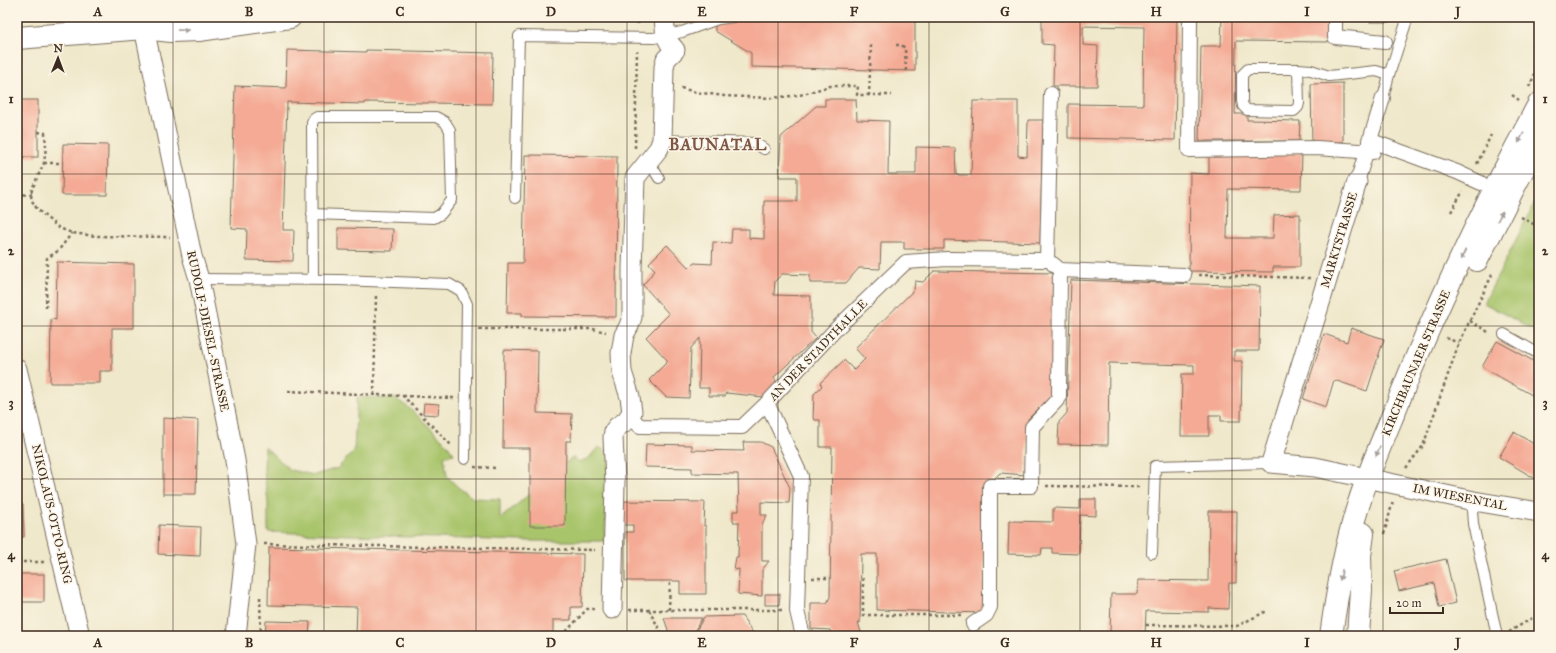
<svg xmlns="http://www.w3.org/2000/svg" width="1556" height="653" font-family="'IM FELL Great Primer',serif">
  <style>
    .green { fill: #a9c56c; stroke: #727845 }
    .building { fill: #f4aa94 }
    .lines { fill: none; stroke-linecap: round; stroke-linejoin: round }
    .service-casing { stroke: #7a6c5b; stroke-width: 12 }
    .pedestrian-casing { stroke: #7a6c5b; stroke-width: 16 }
    .minor-casing { stroke: #7a6c5b; stroke-width: 21 }
    .tertiary-casing { stroke: #7a6c5b; stroke-width: 24 }
    .path { stroke: #7a6c5b; stroke-width: 2.5; stroke-dasharray: 3 3; stroke-linecap: butt }
    .service { stroke: #fff; stroke-width: 10 }
    .pedestrian { stroke: #fff; stroke-width: 14 }
    .minor { stroke: #fff; stroke-width: 19 }
    .tertiary { stroke: #fff; stroke-width: 22 }
    .oneway { fill: #a79f9a }
    .grid { fill: none; stroke: #3b2a1e; stroke-width: 1; stroke-opacity: 0.55 }
    .labels { text-anchor: middle; stroke-width: 3; stroke-linejoin: round; paint-order: stroke }
    .street-label { font-size: 12px; fill: #3b2a1e; stroke: #fcf5e5 }
    .district-label { font-size: 16px; font-weight: bold; letter-spacing: 1px; fill: #7c5747; stroke: #fcf5e5 }
    .neatline { fill: none; stroke: #3b2a1e; stroke-width: 1.5 }
    .grid-label { font-size: 13px; text-anchor: middle; font-weight: bold; fill: #3b2a1e }
  </style>
  <rect width="100%" height="100%" fill="#fcf5e5"/>
  <filter id="ink" filterUnits="userSpaceOnUse"><feTurbulence type="fractalNoise" baseFrequency=".025" numOctaves="2"/><feDisplacementMap in="SourceGraphic" scale="8" xChannelSelector="R" yChannelSelector="G"/><feConvolveMatrix kernelMatrix="1 2 1 2 8 2 1 2 1" color-interpolation-filters="sRGB"/></filter>
  <filter id="wash" filterUnits="userSpaceOnUse"><feTurbulence type="fractalNoise" baseFrequency=".012" numOctaves="4" result="noise"/><feDisplacementMap in="SourceGraphic" scale="16" xChannelSelector="R" yChannelSelector="G"/><feGaussianBlur stdDeviation="0.9" result="paint"/><feColorMatrix in="noise" values="0 0 0 0 0 0 0 0 0 0 0 0 0 0 0 0 0 1.4 0 .05"/><feComposite in="paint" operator="in"/></filter>
  <g filter="url(#wash)">
    <rect width="100%" height="100%" fill="#efe8cb"/>
    <g class="green">
      <path d="M1537 198 1539 199V333L1484 303Z"/>
      <path d="M357 397 395 398 413 411 447 444 454 454 444 456 447 476 459 488 473 498 500 499V519L573 457 579 462 589 458 598 447 611 453 604 541H522L268 532V502L264 471 265 447 290 470 314 475 338 468 354 451Z"/>
    </g>
    <g id="blocks">
      <g class="building">
        <path d="M715 17H915V71L751 67V53L715 31Z"/>
        <path d="M1042 17H1177L1175 140 1068 138V104L1143 105 1144 27 1083 26V45L1098 46 1097 86H1053L1054 45 1042 44Z"/>
        <path d="M1222 17H1329L1328 42 1236 41 1235 114H1247V120L1300 121 1299 141H1199L1201 46H1221Z"/>
        <rect x="1370" y="17" width="19" height="5"/>
        <path d="M287 50 366 52V50L493 53 492 104 365 102V104L287 102 283 230H294L293 261 246 260 247 229 231 228 235 86 286 88Z"/>
        <path d="M1343 83V142H1312L1311 84Z"/>
        <path d="M825 99H856L857 120 889 121 888 174H916V147L955 148 956 175H971L973 101H1018V156L1027 157 1028 120H1043L1040 243 944 240V249H904V242H881L880 269 859 268 846 283H810V275L782 274 775 281 774 295 811 296V332L816 338 774 377 777 384 764 397 726 393 725 396H709V388H699L700 338 691 348 689 398 666 397 649 380 668 361 646 337 669 314 643 285 655 270 649 263 667 245 689 268 694 263 712 264 713 242 731 243 732 229H749V238L764 239V201H797V177H779L781 137 816 106H825Z"/>
        <rect x="17" y="100" width="21" height="57"/>
        <path d="M63 144 108 145 107 195H62Z"/>
        <path d="M1209 152 1302 153 1301 190 1228 189 1227 238H1273L1274 215 1300 214V267H1273V272L1189 271 1190 173 1209 174Z"/>
        <path d="M525 155 617 156 616 317 522 316V313H507L508 263H523Z"/>
        <path d="M338 228 393 229 392 251 338 250Z"/>
        <path d="M57 262 134 264V328H112V371H100V383H50L51 319 56 320Z"/>
        <path d="M934 271 1055 273 1054 393 1028 419 1026 475 1000 473 985 488 984 613 877 610V554H861L860 623 858 622 862 636H832L830 630 811 629V603H827L830 597 832 447H820V420H815L813 418 814 394 822 386 820 383 844 360 854 370 865 359 855 348 914 290 915 281 923 282Z"/>
        <path d="M1071 280 1260 286 1259 351H1234V361H1242L1241 421H1221V415H1209V436H1181L1182 374H1194V365L1109 363 1108 445 1058 444 1059 422 1067 413Z"/>
        <path d="M1351 328 1384 339 1367 391 1334 380 1326 407 1303 399 1324 334 1347 342Z"/>
        <path d="M1497 341 1539 364V399L1482 367Z"/>
        <path d="M504 350 538 351 537 413 572 414 571 441H566L565 526H530V448H503Z"/>
        <path d="M424 403 439 404 438 415 423 414Z"/>
        <path d="M163 418 198 420 196 494H163Z"/>
        <path d="M1514 432 1539 447V481L1499 457Z"/>
        <path d="M743 442H761L771 447 790 488 789 503 761 502V515H767L762 524V561H769L762 570V596L738 594 739 569 734 570 736 557H738L739 522H733V511H739L738 474 692 473V468L645 467 646 444 692 445V450L744 451Z"/>
        <path d="M1080 499H1096V516L1080 515 1079 554 1052 553V548H1042L1041 555 1008 554 1009 521 1053 522V508L1080 509Z"/>
        <path d="M620 501 705 502 704 526H706V594H680V581H625V532H633V525H619Z"/>
        <path d="M17 504H23L24 537H17Z"/>
        <path d="M1209 511H1237L1236 583H1229L1228 609 1209 608V612L1146 611 1145 636H1110L1111 594H1137L1138 580 1208 581Z"/>
        <path d="M159 525 201 527 200 556 158 554Z"/>
        <path d="M269 547 583 554 582 607H571V620H553V636H356L357 607 268 605Z"/>
        <path d="M1446 559 1456 603 1439 607 1434 583 1399 591 1394 571Z"/>
        <rect x="17" y="574" width="27" height="28"/>
        <path d="M765 594H780L779 605H765Z"/>
        <path d="M742 616 755 636H693L704 617Z"/>
        <path d="M664 618H702L692 635 670 636Z"/>
        <path d="M266 621 310 622 309 636H265Z"/>
      </g>
    </g>
  </g>
  <g filter="url(#ink)">
    <use href="#blocks" fill-opacity="0" stroke="#7a6c5b" stroke-width="1"/>
    <g class="lines">
      <g class="service-casing">
        <g id="service">
          <path d="M1298 69 1299 103 1298 107 1294 111 1247 110 1243 106 1242 101V75L1248 69H1298L1311 70 1329 76 1376 71 1389 75"/>
          <path d="M1383 98 1389 75 1408 17"/>
          <path d="M662 140 755 143 764 149"/>
          <path d="M648 160 659 178"/>
          <path d="M515 198 519 36 654 38 682 32 718 19 733 17"/>
          <path d="M312 214 434 218 441 214 452 200 450 130 445 122 436 117H317L314 119 312 123 313 279"/>
          <path d="M199 279 339 280 449 284 461 291 467 304 465 459"/>
          <path d="M1504 334 1539 354"/>
          <path d="M1474 501 1472 510 1473 524 1497 636"/>
          <path d="M1152 553 1155 466 1271 463"/>
        </g>
      </g>
      <g class="pedestrian-casing">
        <g id="pedestrian">
          <path d="M1190 17 1189 150 1317 148 1373 152"/>
          <path d="M1335 17V37L1385 42"/>
          <path d="M1369 140 1457 172 1481 183"/>
          <path d="M1357 182 1383 98"/>
          <path d="M1047 260 1051 94"/>
          <path d="M1053 264 1060 270 1184 275"/>
          <path d="M629 416 640 426 742 427 767 403"/>
          <path d="M973 624 986 615 990 607V486H1031L1032 427 1059 398 1060 270"/>
          <path d="M803 636 797 611 801 476 767 403 836 329 906 262 947 259 1047 260"/>
        </g>
      </g>
      <g class="minor-casing">
        <g id="minor">
          <path d="M144 28 192 256 199 279 235 460 246 544 236 636"/>
          <path d="M1357 182 1271 463 1315 467 1474 501 1539 512"/>
          <path d="M17 369 80 636"/>
          <path d="M612 609 615 482 613 437 614 431 617 427 626 421 632 412 630 397 622 372 621 353 624 335 629 326 632 317V269L635 178 659 148 662 140 664 67 666 59 675 50C665 40 665 30 664 17"/>
        </g>
      </g>
      <g class="tertiary-casing">
        <g id="tertiary">
          <path d="M17 38 144 28 171 31 199 30 290 17"/>
          <path d="M1477 260 1539 138"/>
          <path d="M1331 636C1337 592 1345 546 1359 503 1369 471 1382 441 1395 410 1436 305 1486 203 1539 104"/>
          <path d="M1358 636 1361 590 1360 556 1363 534"/>
        </g>
      </g>
      <g class="path">
        <path d="M638 24V17"/>
        <path d="M871 45 869 95H892"/>
        <path d="M896 45H901L905 48 906 71"/>
        <path d="M1529 87 1539 66"/>
        <path d="M681 88 695 92 724 96 772 98 800 95 830 86H858L857 95H869"/>
        <path d="M1512 95 1519 100"/>
        <path d="M38 132 45 133 46 147 44 163 32 189 31 199 37 209 47 218 59 228 72 233 96 236 170 237"/>
        <path d="M635 148 637 51"/>
        <path d="M44 163H63"/>
        <path d="M1477 164 1491 135"/>
        <path d="M17 195 32 194"/>
        <path d="M1451 212 1463 191"/>
        <path d="M1521 217 1539 227"/>
        <path d="M1199 275 1310 278"/>
        <path d="M46 308 47 258 58 251 72 233"/>
        <path d="M1470 321 1490 333"/>
        <path d="M479 329H593L606 332"/>
        <path d="M1446 338 1459 343"/>
        <path d="M288 391 403 396 451 445"/>
        <path d="M374 395 376 295"/>
        <path d="M403 396 454 398"/>
        <path d="M474 467 496 468"/>
        <path d="M1406 468 1423 446 1459 343 1493 273"/>
        <path d="M1046 486 1141 487"/>
        <path d="M1384 534 1393 501"/>
        <path d="M264 544 595 550"/>
        <path d="M17 562H44"/>
        <path d="M812 578H830"/>
        <path d="M863 578V615H962"/>
        <path d="M260 597 261 636"/>
        <path d="M629 610H782"/>
        <path d="M649 610 663 636"/>
        <path d="M669 610 670 581"/>
        <path d="M1146 625 1237 626 1267 611"/>
        <path d="M1509 632 1534 617 1539 616"/>
        <path d="M562 636 587 609H594"/>
      </g>
      <use href="#service" class="service"/>
      <use href="#pedestrian" class="pedestrian"/>
      <use href="#minor" class="minor"/>
      <use href="#tertiary" class="tertiary"/>
    </g>
    <defs><path id="oneway-solid" d="M-6-.8H1V-3.2L6.5 0L1 3.2V.8H-6Z"/></defs>
    <g class="oneway">
      <use href="#oneway-solid" transform="translate(183 30) rotate(-1)"/>
      <use href="#oneway-solid" transform="translate(1521 138) rotate(118)"/>
      <use href="#oneway-solid" transform="translate(1500 216) rotate(-63)"/>
      <use href="#oneway-solid" transform="translate(1463 255) rotate(115)"/>
      <use href="#oneway-solid" transform="translate(1378 451) rotate(112)"/>
      <use href="#oneway-solid" transform="translate(1341 575) rotate(102)"/>
    </g>
  </g>
  <path class="grid" d="M173 17V636M324 17V636M476 17V636M627 17V636M778 17V636M929 17V636M1080 17V636M1232 17V636M1383 17V636M17 174H1539M17 326H1539M17 479H1539"/>
  <g class="labels">
    <g class="street-label">
      <text transform="translate(1339 240) rotate(-73)" y="4">MARKTSTRASSE</text>
      <text transform="translate(208 331) rotate(78)" y="4">RUDOLF-DIESEL-STRASSE</text>
      <text transform="translate(818 350) rotate(-46)" y="4">AN DER STADTHALLE</text>
      <text transform="translate(1416 363) rotate(-67)" y="4">KIRCHBAUNAER STRASSE</text>
      <text transform="translate(1460 497) rotate(11)" y="4">IM WIESENTAL</text>
      <text transform="translate(52 514) rotate(77)" y="4">NIKOLAUS-OTTO-RING</text>
    </g>
    <g class="district-label">
      <text x="718" y="150">BAUNATAL</text>
    </g>
  </g>
  <rect width="1556" height="653" fill="none" stroke="#fcf5e5" stroke-width="44"/>
  <g transform="translate(58 58) rotate(1)" stroke="#fcf5e5" stroke-width="3" paint-order="stroke">
  <path d="M0-3L7 15L0 10L-7 15Z" fill="#3b2a1e"/>
  <text y="-6" font-size="11" font-weight="bold" text-anchor="middle" fill="#3b2a1e">N</text>
  </g>
  <path d="M1390 607v6h53v-6" fill="none" stroke="#3b2a1e" stroke-width="2"/>
  <text x="1396" y="607" font-size="12" fill="#3b2a1e" stroke="#fcf5e5" stroke-width="3" paint-order="stroke">20 m</text>
  <rect x="22" y="22" width="1512" height="609" class="neatline"/>
  <g class="grid-label">
    <text x="98" y="16">A</text>
    <text x="249" y="16">B</text>
    <text x="400" y="16">C</text>
    <text x="551" y="16">D</text>
    <text x="702" y="16">E</text>
    <text x="854" y="16">F</text>
    <text x="1005" y="16">G</text>
    <text x="1156" y="16">H</text>
    <text x="1307" y="16">I</text>
    <text x="1458" y="16">J</text>
    <text x="11" y="103">1</text>
    <text x="1545" y="103">1</text>
    <text x="11" y="255">2</text>
    <text x="1545" y="255">2</text>
    <text x="11" y="407">3</text>
    <text x="1545" y="407">3</text>
    <text x="11" y="559">4</text>
    <text x="1545" y="559">4</text>
    <text x="98" y="647">A</text>
    <text x="249" y="647">B</text>
    <text x="400" y="647">C</text>
    <text x="551" y="647">D</text>
    <text x="702" y="647">E</text>
    <text x="854" y="647">F</text>
    <text x="1005" y="647">G</text>
    <text x="1156" y="647">H</text>
    <text x="1307" y="647">I</text>
    <text x="1458" y="647">J</text>
  </g>
</svg>
